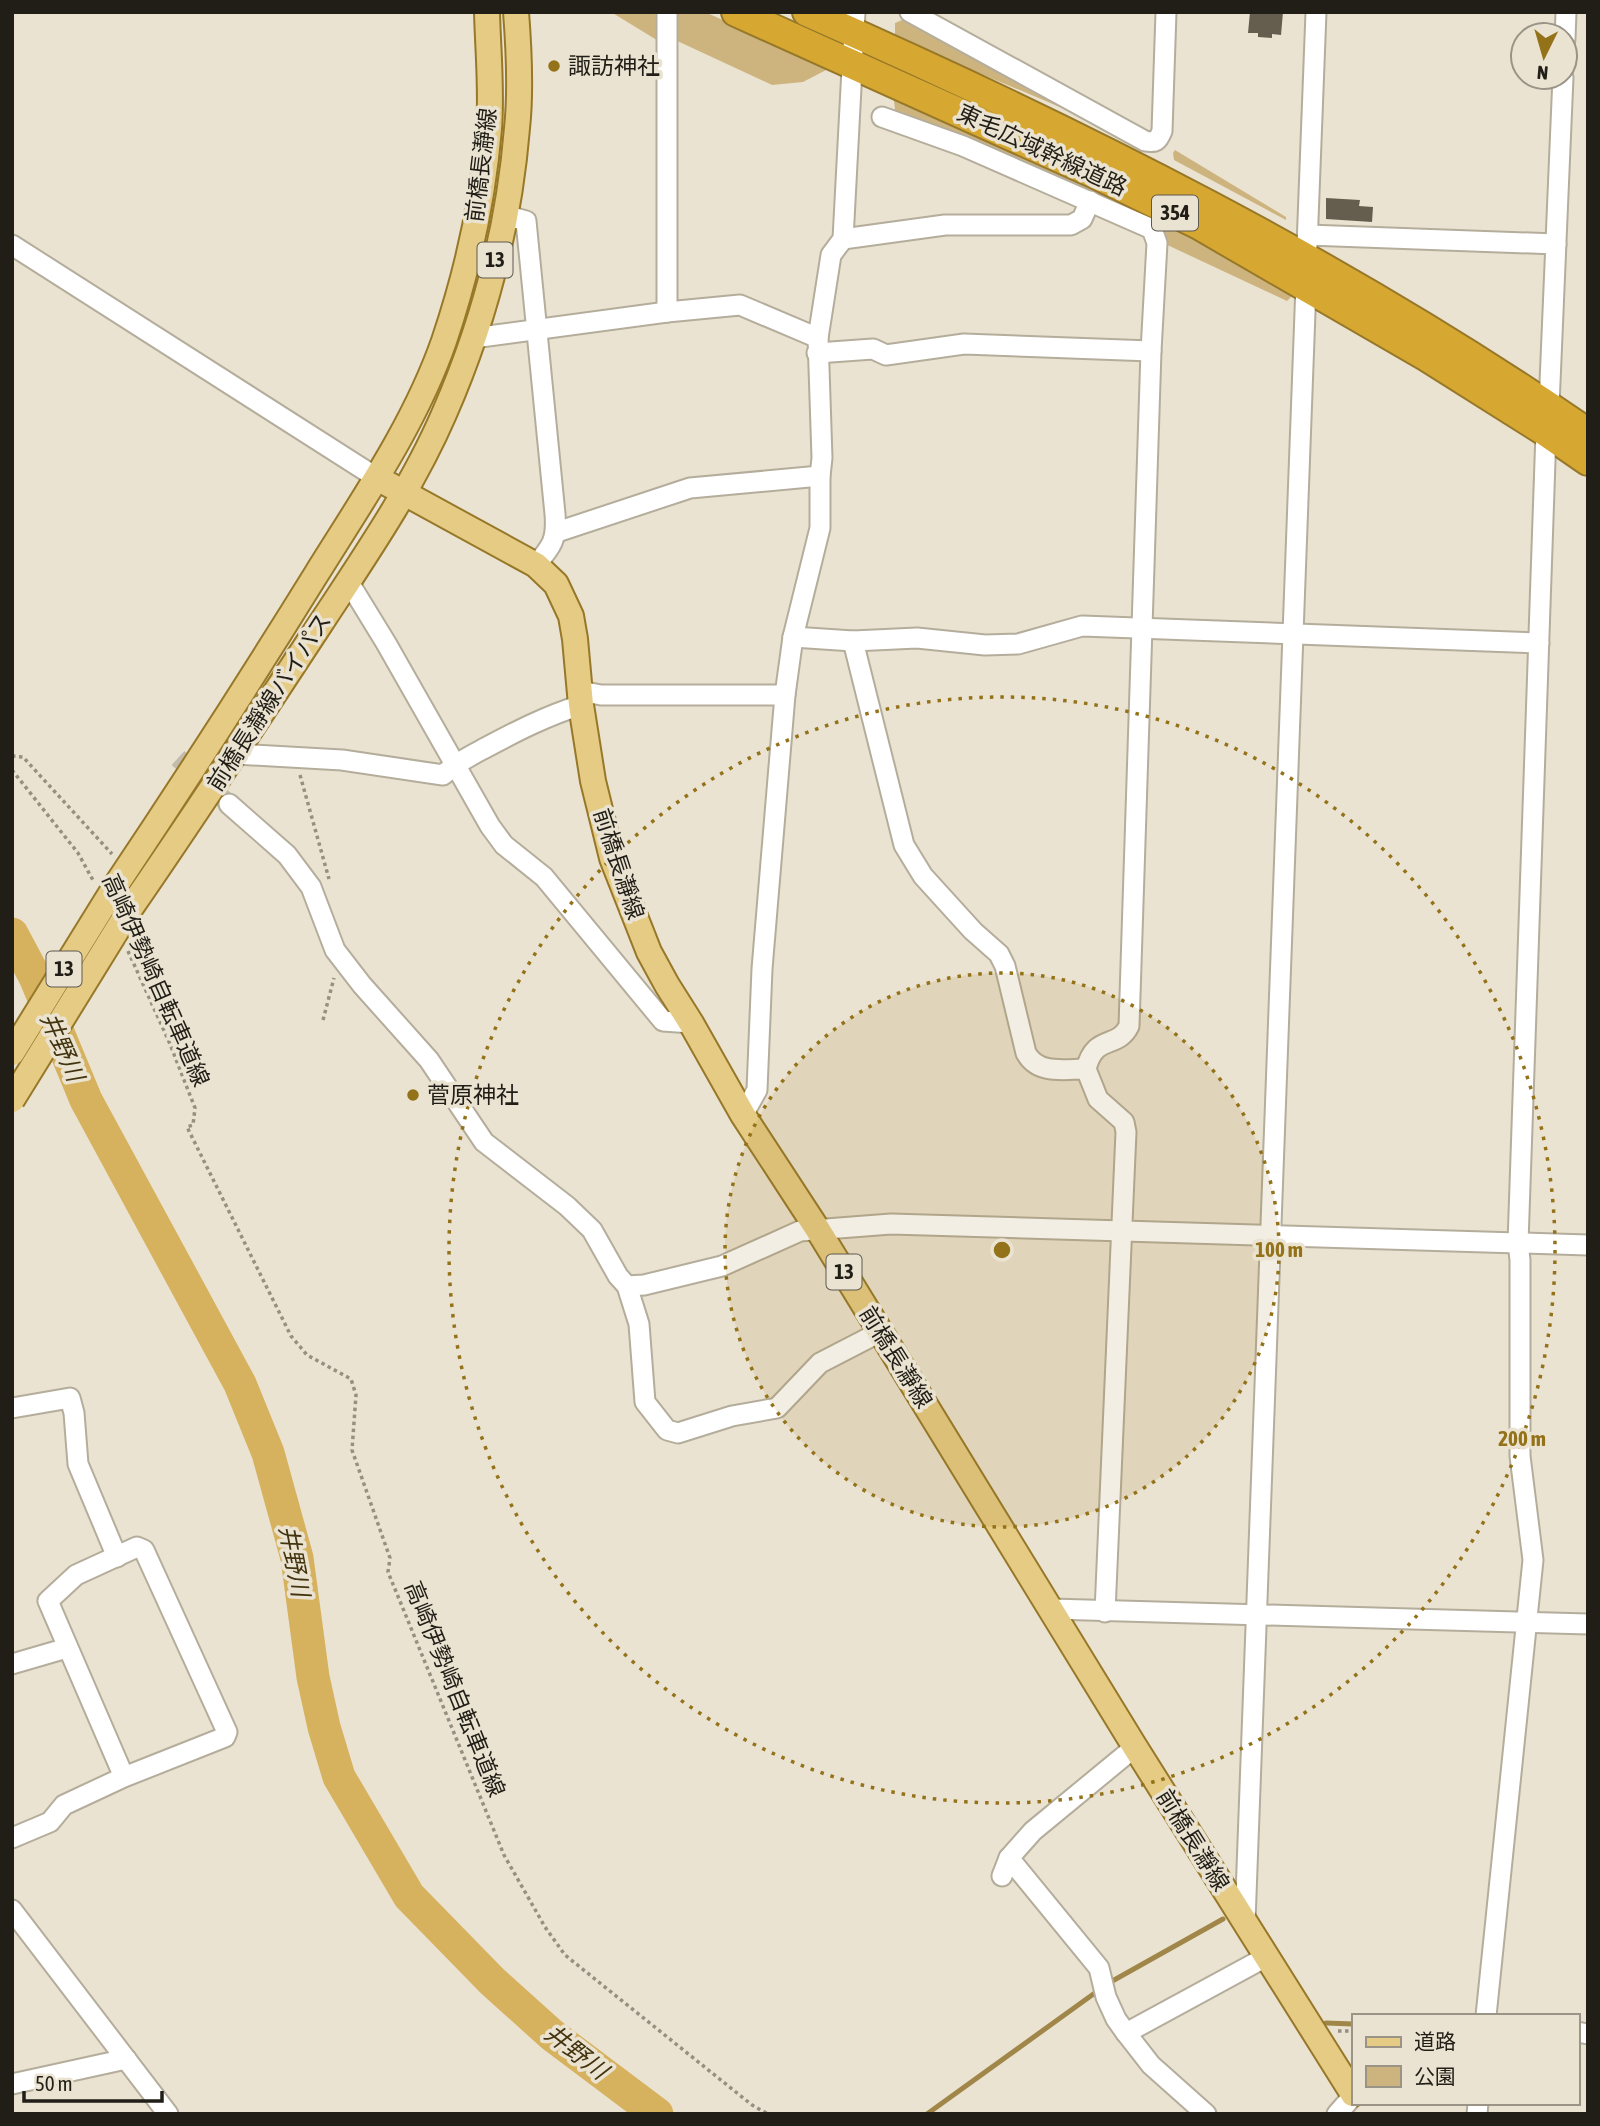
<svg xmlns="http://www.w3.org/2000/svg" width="1600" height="2126" font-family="'Asap Condensed','Noto Sans JP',sans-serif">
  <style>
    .green { fill: #cdb47f }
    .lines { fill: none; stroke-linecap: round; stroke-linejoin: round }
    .stream { stroke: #a08649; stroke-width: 5 }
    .river { stroke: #d6b25f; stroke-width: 33 }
    .building { fill: #655e4e }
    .minor-tunnel { stroke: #c3bcac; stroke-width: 19; stroke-dasharray: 19 10; stroke-linecap: butt }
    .minor-casing { stroke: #b5ad9c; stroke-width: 23 }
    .major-casing { stroke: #977829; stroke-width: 28 }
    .highway-casing { stroke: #977829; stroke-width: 32 }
    .path { stroke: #969082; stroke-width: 3.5; stroke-dasharray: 3.5 3.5; stroke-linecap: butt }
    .minor { stroke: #fff; stroke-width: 19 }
    .major { stroke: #e6cb84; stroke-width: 24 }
    .highway { stroke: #d6a832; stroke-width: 28 }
    .major-bridge-casing { stroke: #977829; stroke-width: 28; stroke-linecap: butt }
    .major-bridge { stroke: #e6cb84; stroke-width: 24 }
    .ring { fill: none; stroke: #937219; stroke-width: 3.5; stroke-dasharray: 3.5 7 }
    .poi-dot { fill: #937219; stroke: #ebe3d1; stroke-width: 2.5 }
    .labels { text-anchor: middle; stroke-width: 7; stroke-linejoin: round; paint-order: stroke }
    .shield { fill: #ebe3d1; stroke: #5e594f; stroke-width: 2 }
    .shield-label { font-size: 21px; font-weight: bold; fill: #211e17 }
    .poi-label { font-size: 23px; fill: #211e17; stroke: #ebe3d1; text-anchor: start }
    .street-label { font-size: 23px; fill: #211e17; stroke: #ebe3d1 }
    .water-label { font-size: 24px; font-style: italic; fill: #43340f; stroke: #ebe3d1 }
    .centre { fill: #937219; stroke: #ebe3d1; stroke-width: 3.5 }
    .ring-label { font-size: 21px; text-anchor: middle; font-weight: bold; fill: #937219; stroke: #ebe3d1; stroke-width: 7; stroke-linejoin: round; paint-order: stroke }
  </style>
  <rect width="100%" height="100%" fill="#ebe3d1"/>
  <g class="green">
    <path d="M611 12H705L830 68 803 82 772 85 673 39 660 42Z"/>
    <path d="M907 18 1093 121 948 60 895 34V23Z"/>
    <path d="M893 93 1178 226 1297 291 1287 301 896 118Z"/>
    <path d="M1175 150 1286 217V220L1174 160 1173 153Z"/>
  </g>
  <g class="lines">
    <g class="stream">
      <path d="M1107 1984 1223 1919"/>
      <path d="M1326 2023 1353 2024"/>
      <path d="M927 2114 1099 1990"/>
    </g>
    <path class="river" d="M12 934 35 977 86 1100 240 1384 268 1453 297 1558 313 1677 324 1727 339 1777 409 1896 492 1981 552 2035 657 2114"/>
  </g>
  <g class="building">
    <path d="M1250 12H1283L1281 35 1272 34V38L1258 37V33H1248Z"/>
    <path d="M1326 198 1360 200 1359 206 1373 207 1372 222 1326 219Z"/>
  </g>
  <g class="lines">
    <path class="minor-tunnel" d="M178 758 229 804"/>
    <g class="minor-casing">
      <g id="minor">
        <path d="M910 12 1145 141C1156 143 1158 141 1162 131L1166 12"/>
        <path d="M1565 39 1566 12"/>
        <path d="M882 117 963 146 1152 229 1157 243 1151 351 1129 1026C1117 1050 1095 1033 1086 1069L1098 1099 1124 1122 1126 1132 1105 1612"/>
        <path d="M505 215 526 221 555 514C557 540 552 546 536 565"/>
        <path d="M1308 235 1556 244"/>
        <path d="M843 239 945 225H1071L1082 219 1090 201"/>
        <path d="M12 245 377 478"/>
        <path d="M1307 246 1316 12"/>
        <path d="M667 312V12"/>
        <path d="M473 338 667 312 740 305 818 338"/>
        <path d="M817 353 873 349 886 355 964 344 1151 351"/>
        <path d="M1549 406 1563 77"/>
        <path d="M557 532 690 488 820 476"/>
        <path d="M348 581 386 643 490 826 504 845 544 877 663 1021 691 1023"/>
        <path d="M793 637 853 641 917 638 985 645 1018 644 1082 626 1539 643"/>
        <path d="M853 641 904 845 923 876 973 931 999 954 1005 966 1026 1053C1038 1075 1064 1069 1086 1069"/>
        <path d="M580 691 601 695H785"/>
        <path d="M236 754 342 760 443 775C456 763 470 756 485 748 517 731 546 716 581 705"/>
        <path d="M229 804 287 855 311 887 335 950 362 985 429 1060 484 1142 567 1206 592 1230 618 1276 627 1286 639 1324 645 1402 667 1430 678 1433 732 1416 777 1408 820 1363 880 1332"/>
        <path d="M743 1115 757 1090 762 969 785 695 793 637 820 528V476L822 458 818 338 831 255 843 239 855 12"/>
        <path d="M627 1286 644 1285 722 1266 800 1231 891 1224 1588 1245"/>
        <path d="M12 1408 70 1398 74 1413 78 1464 117 1557"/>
        <path d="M1051 1609 1588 1624"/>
        <path d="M12 1664 67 1648"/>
        <path d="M12 1838 50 1822 64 1805 124 1777 225 1737 227 1732 144 1550 137 1547 76 1575 48 1601 124 1777"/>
        <path d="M1009 1858 1099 1968 1106 1997 1116 2019 1126 2033 1151 2065 1206 2114"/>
        <path d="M1002 1876 1009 1858 1033 1831 1135 1747"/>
        <path d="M12 1910 168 2114"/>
        <path d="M1245 1922 1306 285"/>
        <path d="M1486 2016 1533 1560 1520 1456V1260L1518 1243 1546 432"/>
        <path d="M1577 2032 1588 2034"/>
        <path d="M1126 2033 1266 1957"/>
        <path d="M12 2084 126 2059"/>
        <path d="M1337 2114 1353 2096"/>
        <path d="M1477 2114 1478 2103"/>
      </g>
    </g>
    <g class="major-casing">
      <g id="major">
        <path d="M377 478 536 565 556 584 571 616 575 639 581 705 593 781 612 858 649 952 667 985 691 1023 743 1115 818 1230 1135 1747 1353 2094"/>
        <path d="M116 885C185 782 252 678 317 573 363 499 415 424 444 341 467 273 483 200 489 129 492 91 488 51 487 12"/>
        <path d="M130 909C195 815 258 719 321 623 365 556 412 488 444 414 483 325 509 226 517 128 521 91 519 50 516 12"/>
      </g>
    </g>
    <g class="highway-casing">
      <g id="highway">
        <path d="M736 12 1093 173 1199 225 1427 357 1546 432 1588 461"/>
        <path d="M807 12C1077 131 1344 265 1588 433"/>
      </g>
    </g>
    <g class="path">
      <path d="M12 756 23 757 112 854"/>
      <path d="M12 770 78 853 94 882"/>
      <path d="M300 775 329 879"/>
      <path d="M128 951 170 1044 195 1108 193 1125 187 1127 291 1336 307 1355 351 1379 356 1395 352 1450 390 1558 388 1572 504 1855 545 1927 565 1955 752 2105 768 2114"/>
      <path d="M323 1020 334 978"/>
      <path d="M1338 2031H1353"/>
    </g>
    <use href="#minor" class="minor"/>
    <use href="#major" class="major"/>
    <use href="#highway" class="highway"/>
    <g class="major-bridge-casing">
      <g id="major-bridge">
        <path d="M12 1053 116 885"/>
        <path d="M12 1100 130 909"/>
      </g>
    </g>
    <use href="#major-bridge" class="major-bridge"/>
  </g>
  <circle cx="1002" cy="1250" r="277" fill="#937219" fill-opacity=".12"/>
  <g class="ring">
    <circle cx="1002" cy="1250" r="277"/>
    <circle cx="1002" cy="1250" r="553"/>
  </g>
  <g class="poi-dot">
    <circle cx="554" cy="66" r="7"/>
    <circle cx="413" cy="1095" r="7"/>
  </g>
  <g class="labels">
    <g class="shield">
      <rect x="1152" y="195.5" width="46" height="35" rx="5"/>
      <rect x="477.5" y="242.5" width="35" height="35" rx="5"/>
      <rect x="46.5" y="951.5" width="35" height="35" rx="5"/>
      <rect x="826.5" y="1254.5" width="35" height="35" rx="5"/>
    </g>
    <g class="shield-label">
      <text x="1175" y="220">354</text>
      <text x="495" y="267">13</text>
      <text x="64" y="976">13</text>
      <text x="844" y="1279">13</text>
    </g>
    <g class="poi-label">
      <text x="568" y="74">諏訪神社</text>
      <text x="427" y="1103">菅原神社</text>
    </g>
    <g class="street-label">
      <text transform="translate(1042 150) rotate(25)" y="8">東毛広域幹線道路</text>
      <text transform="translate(481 165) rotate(-83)" y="8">前橋長瀞線</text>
      <text transform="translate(269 702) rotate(-57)" y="8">前橋長瀞線バイパス</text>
      <text transform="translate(619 864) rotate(72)" y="8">前橋長瀞線</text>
      <text transform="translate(156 980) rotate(66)" y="8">高崎伊勢崎自転車道線</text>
      <text transform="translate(896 1357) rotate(58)" y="8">前橋長瀞線</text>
      <text transform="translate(455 1689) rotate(68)" y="8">高崎伊勢崎自転車道線</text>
      <text transform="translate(1193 1840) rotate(58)" y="8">前橋長瀞線</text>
    </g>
    <g class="water-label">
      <text transform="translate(62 1047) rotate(66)" y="8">井野川</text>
      <text transform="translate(294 1561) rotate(79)" y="8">井野川</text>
      <text transform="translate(576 2052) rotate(38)" y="8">井野川</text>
    </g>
  </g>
  <circle cx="1002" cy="1250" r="10" class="centre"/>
  <g class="ring-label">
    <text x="1279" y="1257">100 m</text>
    <text x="1522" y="1446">200 m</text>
  </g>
  <rect width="1600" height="2126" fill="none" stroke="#211e17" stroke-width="28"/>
  <rect x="1352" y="2014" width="228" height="91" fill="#ebe3d1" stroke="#9a9487" stroke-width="2"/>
  <rect x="1366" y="2037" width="35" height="10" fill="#e6cb84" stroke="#9a9487" stroke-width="2"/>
  <text x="1414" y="2049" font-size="21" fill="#211e17">道路</text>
  <rect x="1366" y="2066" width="35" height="21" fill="#cdb47f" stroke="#9a9487" stroke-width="2"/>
  <text x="1414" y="2084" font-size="21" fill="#211e17">公園</text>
  <g transform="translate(1544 56) rotate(185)"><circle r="33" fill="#ebe3d1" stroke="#9a9487" stroke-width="2"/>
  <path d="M0-5L12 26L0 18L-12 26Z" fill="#937219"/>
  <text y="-10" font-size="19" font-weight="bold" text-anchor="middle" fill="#211e17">N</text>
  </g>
  <path d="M24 2091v10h138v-10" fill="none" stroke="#211e17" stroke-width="3.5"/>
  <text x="35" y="2091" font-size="21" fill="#211e17" stroke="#ebe3d1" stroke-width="5" paint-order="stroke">50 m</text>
</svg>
